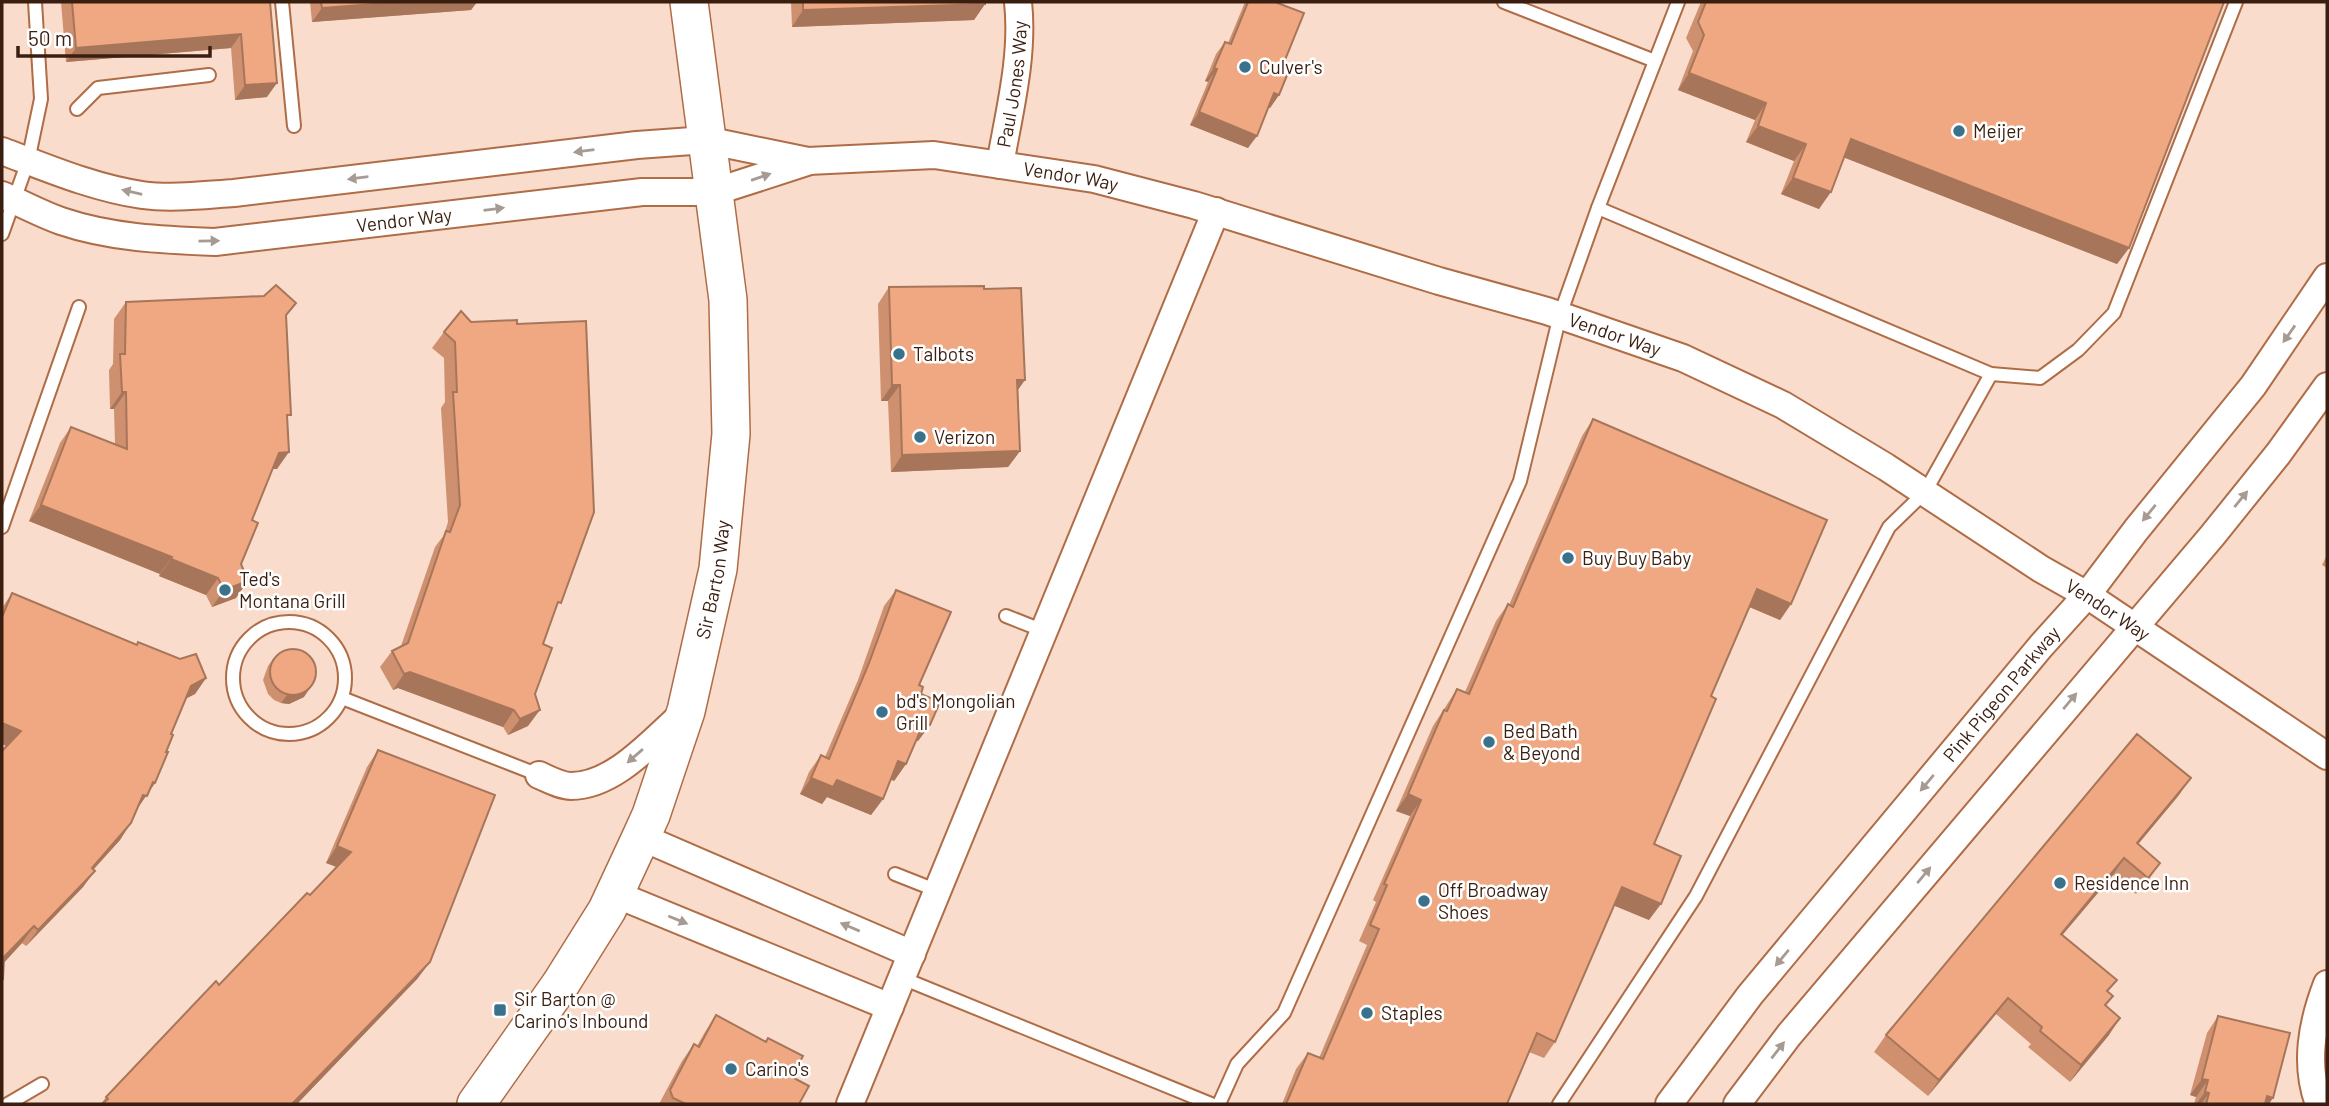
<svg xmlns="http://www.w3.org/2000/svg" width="2329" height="1106" font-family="Barlow,sans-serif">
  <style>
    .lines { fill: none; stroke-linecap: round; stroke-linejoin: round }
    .lane-casing { stroke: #af6d47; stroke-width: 16 }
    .street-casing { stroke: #af6d47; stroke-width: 30 }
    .secondary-casing { stroke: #af6d47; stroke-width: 40 }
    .lane { stroke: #fff; stroke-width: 12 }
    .street { stroke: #fff; stroke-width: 26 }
    .secondary { stroke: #fff; stroke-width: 37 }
    .wall { fill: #ce906f }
    .shaded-wall { fill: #a7765a }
    .building { fill: #efa881; stroke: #a7765a; stroke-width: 2 }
    .oneway { fill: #a69a93 }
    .poi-dot { fill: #3a728c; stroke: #fff; stroke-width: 2.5 }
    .labels { text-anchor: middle; stroke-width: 5; stroke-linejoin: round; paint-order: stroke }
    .poi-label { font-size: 19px; fill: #3a1e0f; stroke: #fff; text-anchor: start }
    .street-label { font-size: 19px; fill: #3a1e0f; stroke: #fff }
  </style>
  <rect width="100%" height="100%" fill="#fadccc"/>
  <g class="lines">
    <g class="lane-casing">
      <g id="lane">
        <path d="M282 2 294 126"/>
        <path d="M1504 2 1655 61"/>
        <path d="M77 109 98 88 209 75"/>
        <path d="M1598 208 1991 374 2040 378 2078 350 2114 313 2236 2"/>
        <path d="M2 234 28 161 41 99 35 2"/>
        <path d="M2 527 79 307"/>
        <path d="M1006 616 1044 631"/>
        <circle cx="289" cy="678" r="56"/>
        <path d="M342 698 539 775"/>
        <path d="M895 874 938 891"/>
        <path d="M902 978 1211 1104"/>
        <path d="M8 1104 42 1084"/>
        <path d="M1219 1104 1237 1064 1284 1013 1520 481 1560 315 1598 208 1678 2"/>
        <path d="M1559 1104 1696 896 1889 527 1925 492 1991 374"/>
      </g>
    </g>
    <g class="street-casing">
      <g id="street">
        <path id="s1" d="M2 151C47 168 94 188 142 195 172 199 204 195 234 193L637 145 706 140 808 161 934 155 1094 179 1194 205 1439 281 1547 311 1683 358 1783 405 1886 467 2041 569 2087 595 2327 756"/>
        <path id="s2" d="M1000 165C1009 112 1024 56 1018 2"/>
        <path id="s3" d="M2 195C21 203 41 214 61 221 111 238 163 240 215 242L642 192H714L807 162"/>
        <path d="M539 775C548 779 561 786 571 786 615 786 654 739 685 712"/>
        <path d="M641 837 912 954"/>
        <path d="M615 894 890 1007"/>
        <path d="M850 1104 1216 211"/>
        <path id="s4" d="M1669 1104 1750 995 2041 646 2087 595 2136 530 2253 386 2327 277"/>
        <path d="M1737 1104 1789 1035 2212 536 2278 454 2327 386"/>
        <path d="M2319 1104C2304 1064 2312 1023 2327 984"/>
      </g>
    </g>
    <g class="secondary-casing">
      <g id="secondary">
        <path id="s5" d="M476 1104 560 985 607 910 641 837 651 815 686 711 718 569 731 434 728 300 689 2"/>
      </g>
    </g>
    <use href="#lane" class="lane"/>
    <use href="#street" class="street"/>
    <use href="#secondary" class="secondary"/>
  </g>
  <g class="wall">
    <path d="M61 2H270L267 97 235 100 231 48 66 62Z"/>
    <path d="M310 2H477L471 10 312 22Z"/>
    <path d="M791 2H985V4L974 20 792 27Z"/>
    <path d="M1245 2H1275L1283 65 1279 95 1270 108 1268 107 1248 148 1190 125 1208 82 1205 81 1216 54 1225 42 1228 43Z"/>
    <path d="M1701 2H2224L2129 248 2117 264 1844 157 1819 209 1781 194 1794 161 1746 142 1755 120 1678 90 1693 51 1686 38Z"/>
    <path d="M889 287 984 289 1018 390 1020 451 1008 467 891 472 888 401H881L878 304Z"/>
    <path d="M126 302 296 303 286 316 287 420 277 469H272L252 520 241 564 236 598 212 607 206 595 159 576 160 574 29 521 60 443 71 427 115 444 114 409H110L109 370 113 364 114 319Z"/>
    <path d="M461 311 555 611 543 644 535 694 528 726 508 735 503 727 398 688 393 690 380 667 392 651 401 646 435 547 444 535 448 522 441 408 445 402 444 358 432 348 444 332Z"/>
    <path d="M1593 419 1791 604 1780 620 1749 607 1711 696 1654 844 1649 920 1614 905 1555 1042 1544 1058 1529 1052 1507 1104H1282L1296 1069 1308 1053 1319 1058 1367 945 1359 941 1376 902 1373 900 1410 816 1396 811 1433 726 1457 689 1465 692 1496 621 1508 604 1509 605 1582 436Z"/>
    <path d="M2327 555V568L2322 565Z"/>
    <path d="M896 590 921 694 930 725 918 741 916 740 906 764 894 781 891 779 883 799 871 815 827 797 822 804 800 794 809 772 821 755 825 757 858 680 884 606Z"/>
    <path d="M12 593 136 645 138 642 206 678 195 694 185 699 171 734 155 783 137 809 120 840 94 869 83 887 26 946 22 943 4 962 3 979 2 981V751L7 746 2 744V608Z"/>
    <path d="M274 658 304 697 289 704 281 703 274 700 268 694 263 680 268 666Z"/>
    <path d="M378 750 418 978 297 1104H101L106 1097 310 895 336 867 326 863 367 767Z"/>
    <path d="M2179 795 2138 844 2160 863 2136 894 2113 875 2062 935 2108 992 2113 996 2105 1006 2109 1035 2070 1082 2028 1047 2031 1044 1996 1014 1928 1096 1874 1052 1886 1035Z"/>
    <path d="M716 1015 765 1041 768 1038 792 1077 799 1104H659L682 1061 694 1044 697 1046 705 1032Z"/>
    <path d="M2218 1016 2269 1104H2194L2196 1097 2190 1095 2207 1033Z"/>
  </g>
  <g class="shaded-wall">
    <path d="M400 2H477L471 10 312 22 322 8Z"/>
    <path d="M985 4 974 20 792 27 803 10Z"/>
    <path d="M241 34 231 48 66 62 76 48Z"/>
    <path d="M1214 68 1217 69 1208 82 1205 81Z"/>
    <path d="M1689 73 1766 103 1755 120 1678 90Z"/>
    <path d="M277 83 267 97 235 100 245 85Z"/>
    <path d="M1274 93 1279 95 1270 108 1265 106Z"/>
    <path d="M1199 112 1257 136 1248 148 1190 125Z"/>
    <path d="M1758 126 1806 144 1794 161 1746 142Z"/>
    <path d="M1851 139 2129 248 2117 264 1840 156Z"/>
    <path d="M1793 178 1831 192 1819 209 1781 194Z"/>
    <path d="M1017 380H1025L1013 397Z"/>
    <path d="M892 385H900L888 401H881Z"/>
    <path d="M122 392H126L114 409H110Z"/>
    <path d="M1020 451 1008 467 891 472 902 455Z"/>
    <path d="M289 452 277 469H267L279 453Z"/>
    <path d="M41 505 172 557 160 574 29 521Z"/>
    <path d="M171 559 218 578 206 595 159 576Z"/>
    <path d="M248 581 236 598 212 607 224 590Z"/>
    <path d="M1757 589 1791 604 1780 620 1745 605Z"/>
    <path d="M410 672 514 710 503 727 398 688 393 690 404 674Z"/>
    <path d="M206 678 195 694 179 702 191 686Z"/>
    <path d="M310 688 304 697 289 704 281 703 287 695Z"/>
    <path d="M540 710 528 726 508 735 520 719Z"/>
    <path d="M924 722 930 725 918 741 912 739Z"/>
    <path d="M2 723 21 731 9 747 2 744Z"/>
    <path d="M898 761 906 764 894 781 887 778Z"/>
    <path d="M811 778 837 780 883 799 871 815 827 797 822 804 800 794Z"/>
    <path d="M2191 778 2179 795 2125 860 2137 843Z"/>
    <path d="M153 782 155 783 135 812 132 811Z"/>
    <path d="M1408 794 1421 800 1410 816 1396 811Z"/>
    <path d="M131 823 120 840 80 884 92 868Z"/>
    <path d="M337 846 351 852 340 868 326 863Z"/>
    <path d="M2124 858 2113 875 2049 951 2061 934Z"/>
    <path d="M2160 863 2149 879 2136 894 2148 878Z"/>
    <path d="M95 871 83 887 26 946 38 930Z"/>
    <path d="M1622 887 1661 904 1649 920 1610 904Z"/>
    <path d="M34 926 22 943 2 965 4 957Z"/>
    <path d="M430 962 418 978 297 1104H292Z"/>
    <path d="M2008 998 1996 1014 1928 1096 1939 1080Z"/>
    <path d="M2120 1018 2109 1035 2070 1082 2081 1065Z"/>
    <path d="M2202 1079 2208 1080 2196 1097 2190 1095Z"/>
    <path d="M2205 1092 2209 1093 2201 1104H2196Z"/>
    <path d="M2267 1096 2273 1098 2269 1104H2261Z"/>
  </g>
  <g class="building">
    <path d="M72 2H270L277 83 245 85 241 34 76 48Z"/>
    <path d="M321 2H400L322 8Z"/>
    <path d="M803 2H985V4L803 10Z"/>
    <path d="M1248 2H1275L1304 13 1283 65 1290 68 1279 95 1274 93 1257 136 1199 112 1217 69 1214 68 1225 42 1231 44Z"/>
    <path d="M1706 2H2224L2129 248 1851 139 1831 192 1793 178 1806 144 1758 126 1766 103 1689 73 1704 35 1698 22Z"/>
    <path d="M276 285 296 303 286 315 291 415H287L289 452 279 453 252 520 258 523 241 564 248 581 224 590 218 578 171 559 172 557 41 505 71 427 127 449 126 392H122L120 354H125L126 302 264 296Z"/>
    <path d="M984 286V289L1021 288 1025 380H1017L1020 451 902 455 900 385H892L889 287Z"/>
    <path d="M461 311 471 322 517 320V324L586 321 594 512 561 603 558 602 543 644 552 648 535 694 540 710 520 719 514 710 410 672 404 674 392 651 408 643 446 531 450 532 460 505 453 392H457L455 342 444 332Z"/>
    <path d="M1593 419 1827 520 1791 604 1757 589 1711 696 1716 699 1654 844 1681 856 1661 904 1622 887 1555 1042 1537 1033 1507 1104H1286L1308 1053 1323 1059 1379 929 1370 925 1387 885 1384 884 1421 800 1408 794 1444 710 1447 711 1457 689 1469 694 1508 604 1513 607Z"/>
    <path d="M896 590 951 612 919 685 923 687 921 694 940 702 930 725 924 722 906 764 898 761 883 799 837 780 833 787 811 778 821 755 829 759 869 663Z"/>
    <path d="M12 593 137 645 138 642 180 659 196 654 206 678 191 686 171 734 173 735 166 752H168L155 783 153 782 147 796 143 795 131 823 92 868 95 871 38 930 34 926 4 957 3 979H2V751L21 731 2 723V617Z"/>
    <circle cx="293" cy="672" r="23"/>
    <path d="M2137 734 2191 778 2137 843 2160 863 2148 878 2124 858 2061 934 2117 980 2107 991 2113 996 2105 1005 2120 1018 2081 1065 2040 1031 2042 1027 2008 998 1939 1080 1886 1035Z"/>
    <path d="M378 750 495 795 430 962 292 1104H105L103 1103 108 1099 106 1097 216 981 219 985 307 893 310 895 351 852 337 846Z"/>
    <path d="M716 1015 766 1042 768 1038 803 1056 792 1077 809 1086 799 1104H686L673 1098 670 1090 694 1044 699 1047Z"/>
    <path d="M2218 1016 2290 1033 2273 1098 2267 1096 2265 1104H2206L2209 1093 2205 1092 2208 1080 2202 1079Z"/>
  </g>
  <defs><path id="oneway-solid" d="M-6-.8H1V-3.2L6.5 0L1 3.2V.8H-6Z" transform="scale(1.75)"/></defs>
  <g class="oneway">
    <use href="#oneway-solid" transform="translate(584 151) rotate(173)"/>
    <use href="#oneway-solid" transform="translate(761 177) rotate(-19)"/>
    <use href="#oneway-solid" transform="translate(358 178) rotate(173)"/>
    <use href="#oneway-solid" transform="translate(132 192) rotate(-167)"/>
    <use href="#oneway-solid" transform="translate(494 209) rotate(-7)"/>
    <use href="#oneway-solid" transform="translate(209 241) rotate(-1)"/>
    <use href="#oneway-solid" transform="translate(2289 334) rotate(125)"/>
    <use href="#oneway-solid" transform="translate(2241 499) rotate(-51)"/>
    <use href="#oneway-solid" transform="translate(2149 513) rotate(129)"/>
    <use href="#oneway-solid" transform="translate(2070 701) rotate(-50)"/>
    <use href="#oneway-solid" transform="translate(635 756) rotate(139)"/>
    <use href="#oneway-solid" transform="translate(1927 783) rotate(130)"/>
    <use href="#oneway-solid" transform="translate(1924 875) rotate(-50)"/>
    <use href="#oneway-solid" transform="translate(678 920) rotate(22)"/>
    <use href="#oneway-solid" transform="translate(850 927) rotate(-157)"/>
    <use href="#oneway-solid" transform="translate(1782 958) rotate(130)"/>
    <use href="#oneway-solid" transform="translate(1778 1050) rotate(-52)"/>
  </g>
  <g class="poi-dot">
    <circle cx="1245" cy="67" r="7"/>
    <circle cx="1959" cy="131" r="7"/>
    <circle cx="899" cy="354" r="7"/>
    <circle cx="920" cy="437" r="7"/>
    <circle cx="1568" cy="558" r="7"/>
    <circle cx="225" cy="590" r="7"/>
    <circle cx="882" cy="712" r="7"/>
    <circle cx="1489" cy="742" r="7"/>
    <circle cx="2060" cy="883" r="7"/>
    <circle cx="1424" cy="901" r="7"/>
    <rect x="493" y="1003" width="14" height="14" rx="3.5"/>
    <circle cx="1367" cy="1013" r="7"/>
    <circle cx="731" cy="1069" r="7"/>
  </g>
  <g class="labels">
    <g class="poi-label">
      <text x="1259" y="74">Culver's</text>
      <text x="1973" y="138">Meijer</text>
      <text x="913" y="361">Talbots</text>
      <text x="934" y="444">Verizon</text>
      <text x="1582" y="565">Buy Buy Baby</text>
      <text x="239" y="586">Ted's<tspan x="239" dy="22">Montana Grill</tspan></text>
      <text x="896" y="708">bd's Mongolian<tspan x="896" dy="22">Grill</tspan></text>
      <text x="1503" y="738">Bed Bath<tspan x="1503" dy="22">&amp; Beyond</tspan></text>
      <text x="2074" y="890">Residence Inn</text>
      <text x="1438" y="897">Off Broadway<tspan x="1438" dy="22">Shoes</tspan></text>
      <text x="514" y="1006">Sir Barton @<tspan x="514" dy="22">Carino's Inbound</tspan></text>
      <text x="1381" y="1020">Staples</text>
      <text x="745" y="1076">Carino's</text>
    </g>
    <g class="street-label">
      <text dy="7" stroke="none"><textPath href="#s2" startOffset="82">Paul Jones Way</textPath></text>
      <text dy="7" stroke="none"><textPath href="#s1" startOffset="1083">Vendor Way</textPath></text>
      <text dy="7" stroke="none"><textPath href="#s3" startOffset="411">Vendor Way</textPath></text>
      <text dy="7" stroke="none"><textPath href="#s1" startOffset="1650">Vendor Way</textPath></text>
      <text dy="7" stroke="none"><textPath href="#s5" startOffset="583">Sir Barton Way</textPath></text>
      <text dy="7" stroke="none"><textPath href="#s1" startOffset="2217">Vendor Way</textPath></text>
      <text dy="7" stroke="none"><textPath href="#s4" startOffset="528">Pink Pigeon Parkway</textPath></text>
    </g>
  </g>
  <rect width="2329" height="1106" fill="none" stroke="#3a1e0f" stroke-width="7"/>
  <path d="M18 46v10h192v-10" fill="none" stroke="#3a1e0f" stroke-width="3.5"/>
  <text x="28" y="46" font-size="21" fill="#3a1e0f" stroke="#ffffff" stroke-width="5" paint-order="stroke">50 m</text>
</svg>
